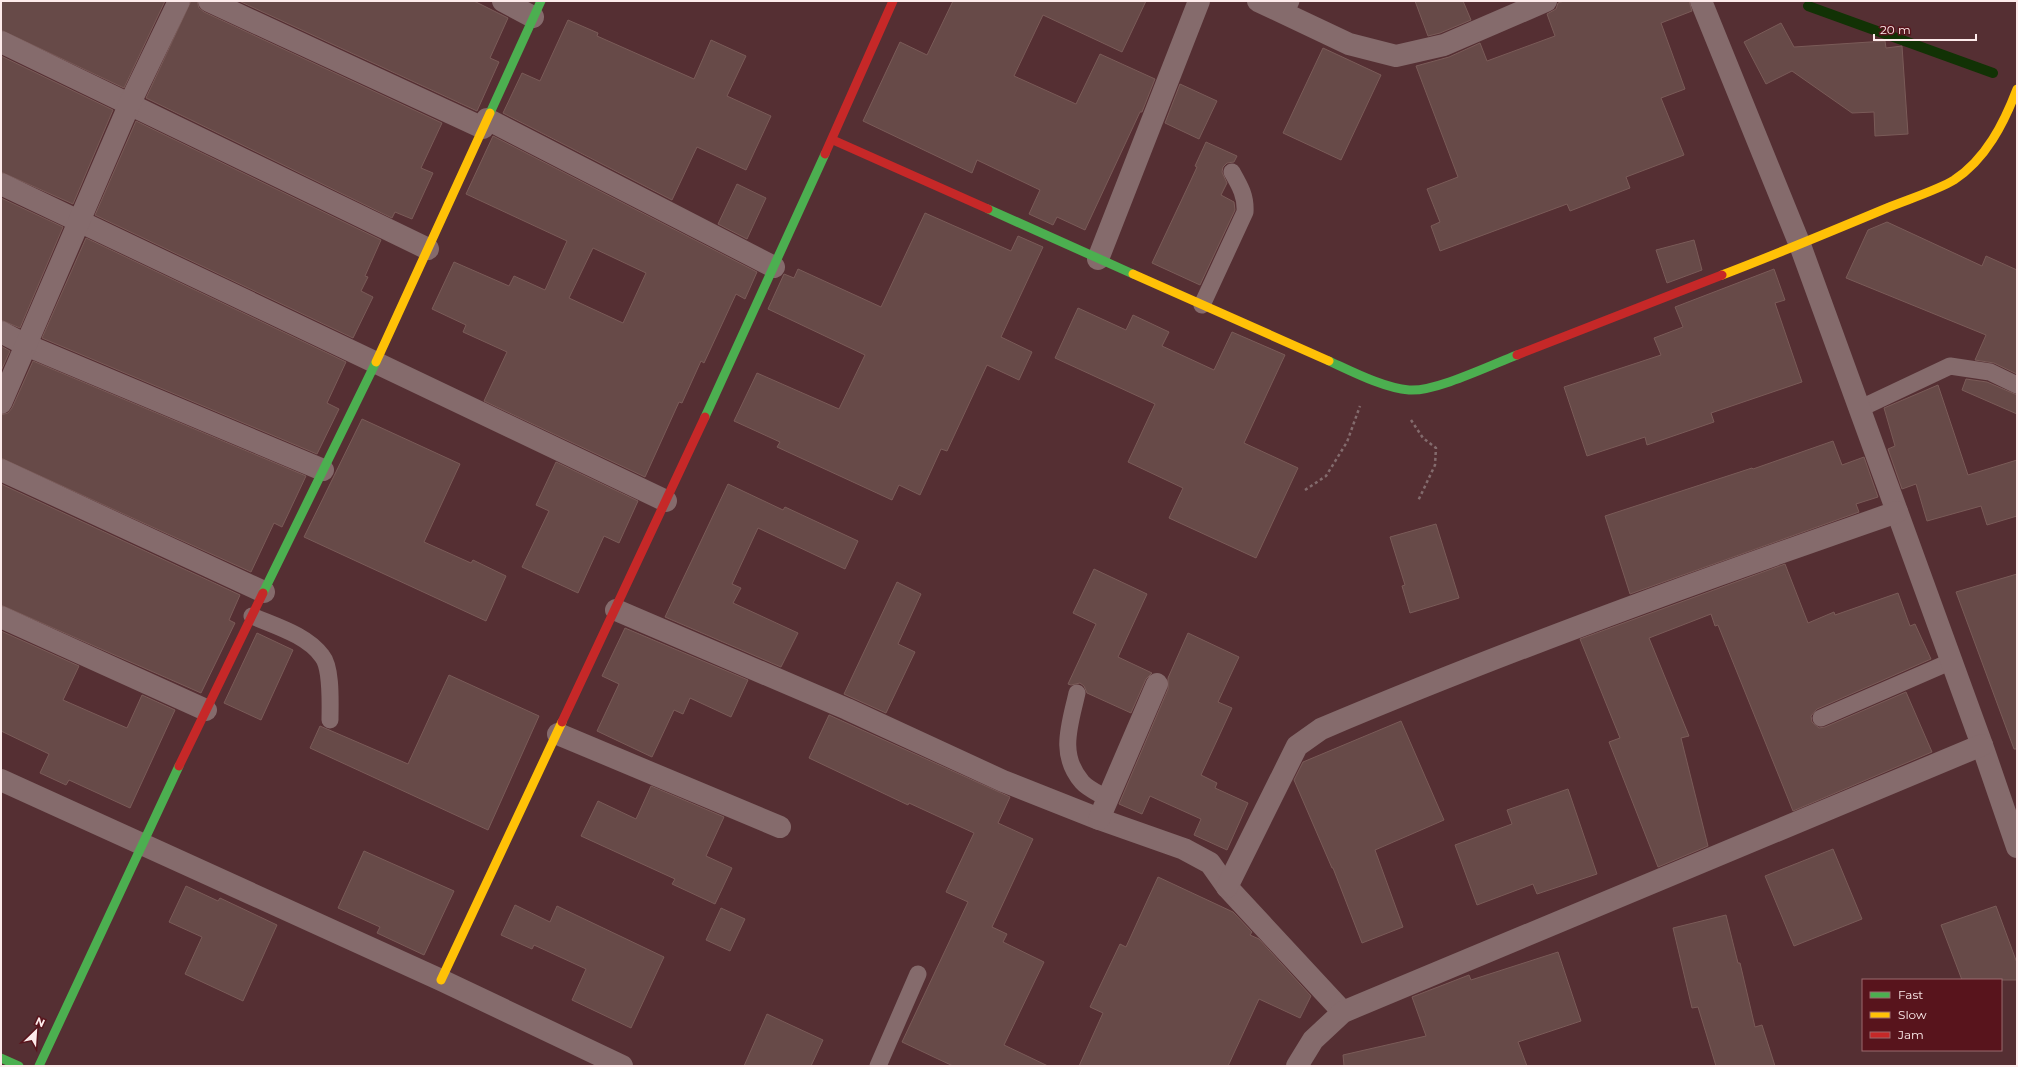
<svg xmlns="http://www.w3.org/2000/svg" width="2018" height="1067" font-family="Montserrat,sans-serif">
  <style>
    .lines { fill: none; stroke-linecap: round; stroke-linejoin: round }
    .stream { stroke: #123205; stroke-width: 10 }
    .building { fill: #674a48; stroke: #7a5b58; fill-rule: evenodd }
    .path { stroke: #836b6d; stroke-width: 2.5; stroke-dasharray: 3 3; stroke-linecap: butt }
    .lane { stroke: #856b6c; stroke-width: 17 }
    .street { stroke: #856b6c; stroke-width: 22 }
    .fast { stroke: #4caf50; stroke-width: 9 }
    .slow { stroke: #ffc107; stroke-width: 9 }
    .jam { stroke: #c62828; stroke-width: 9 }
  </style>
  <rect width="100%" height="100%" fill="#552f33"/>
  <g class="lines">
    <path class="stream" d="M1808 6 1993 73"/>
  </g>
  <g class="building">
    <path d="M1 1H165L124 88 1 30Z"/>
    <path d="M191 1H197L199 8 204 12 442 123 421 168 433 173 412 219 395 212 392 218 146 98Z"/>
    <path d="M239 1H474L508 18 490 58 499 62 477 111Z"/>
    <path d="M953 1H1146L1122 52 1043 15 1014 76 1076 104 1100 54 1155 79 1142 112H1140L1085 230 1057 217 1053 225 1029 214 1040 190 977 160 972 173 863 121 900 42 927 55Z"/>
    <path d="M1415 1H1463L1471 20 1440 33 1428 36Z"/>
    <path d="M1564 1H1689L1692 11 1661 23 1685 89 1661 98 1684 155 1626 177 1630 188 1570 211 1567 204 1440 251 1431 226 1440 222 1427 189 1458 177 1416 66 1449 57 1480 43 1487 61 1555 36 1547 14 1556 9 1558 3Z"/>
    <path d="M568 20 598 33 597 36 694 79 711 40 746 56 727 96 771 116 746 170 697 147 672 200 503 113 522 73 540 81Z"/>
    <path d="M1781 23 1794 47 1885 41 1886 48 1902 46 1908 134 1875 136 1874 112 1852 113 1792 71 1766 84 1744 42Z"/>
    <path d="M1323 48 1381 75 1341 160 1283 133Z"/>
    <path d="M1 56 113 110 73 204 1 172Z"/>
    <path d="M1180 84 1217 101 1199 139 1165 123Z"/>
    <path d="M136 121 381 240 365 276 368 277 361 291 373 297 353 338 95 215Z"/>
    <path d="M493 136 757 272 745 299 736 294 704 363 701 361 682 403 679 402 645 477 484 401 507 352 463 332 466 325 432 309 454 262 509 286 514 276 545 290 567 241 466 194ZM593 248 646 273 623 323 569 298Z"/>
    <path d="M1206 142 1237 156 1234 162 1227 163 1223 167 1222 172 1227 183 1221 195 1234 202 1235 210 1200 285 1152 263 1191 180 1197 167 1195 166Z"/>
    <path d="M737 184 766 198 747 239 718 224Z"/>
    <path d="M1 198 63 227 20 328 1 320Z"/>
    <path d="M925 213 1011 251 1018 236 1043 247 1001 337 1032 352 1019 380 987 365 947 451 941 449 920 495 899 485 892 500 777 447 780 442 734 421 757 373 839 409 865 355 768 309 784 274 794 278 798 269 881 307Z"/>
    <path d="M1887 222 1982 266 1986 256 2017 270V374L1994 363 1975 360 1986 335 1846 278 1868 230Z"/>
    <path d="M86 238 346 362 327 403 339 409 317 454 42 338Z"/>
    <path d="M1694 240 1702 270 1667 283 1656 250Z"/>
    <path d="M1774 269 1785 300 1775 303 1802 382 1711 413 1714 422 1647 445 1645 437 1587 456 1564 387 1661 355 1654 338 1683 327 1675 307Z"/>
    <path d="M1078 308 1126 330 1133 315 1169 332 1162 346 1214 370 1232 332 1285 355 1244 443 1298 468 1256 558 1169 518 1183 488 1128 462 1155 404 1055 358Z"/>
    <path d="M1 346 10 351 1 371Z"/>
    <path d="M33 361 306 476 282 527 274 523 251 572 1 458V415L8 413 12 408Z"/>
    <path d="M1966 379 1987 382 2017 395V414L1962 390Z"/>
    <path d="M1938 385 1968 475 2017 460V516L1987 525 1981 506 1927 521 1916 484 1902 489 1888 449 1895 446 1884 408Z"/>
    <path d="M362 419 460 464 424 542 471 563 473 560 506 576 486 621 304 537Z"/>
    <path d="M1833 441 1842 465 1864 457 1878 497 1856 504 1859 512 1630 594 1605 516 1752 468 1753 469Z"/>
    <path d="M556 462 638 501 619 543 604 536 578 593 522 567 549 511 536 505Z"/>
    <path d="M1 484 240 595 229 620 235 623 201 693 1 605Z"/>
    <path d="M728 484 783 510 785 507 858 541 845 569 758 528 732 584 741 588 733 603 798 633 781 667 665 617Z"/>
    <path d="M1436 524 1459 598 1410 613 1402 586 1405 585 1390 537Z"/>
    <path d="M1785 564 1808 623 1834 612 1835 615 1898 593 1910 626 1915 624 1931 659 1817 709 1811 716 1812 722 1819 728 1825 727 1906 692 1932 752 1793 811 1718 625 1715 626 1711 614 1649 638 1689 736 1681 738 1708 846 1658 867 1609 742 1620 738 1580 639Z"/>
    <path d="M1094 569 1147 594 1118 657 1152 673 1146 679 1131 713 1087 693 1084 686 1080 683 1071 685 1068 684 1096 624 1073 613Z"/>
    <path d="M2017 574V749H2014L1956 592Z"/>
    <path d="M897 582 921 594 898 644 915 652 886 713 844 694Z"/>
    <path d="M625 628 748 680 731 717 690 698 683 714 674 710 652 757 597 731 619 684 602 676Z"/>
    <path d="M1 631 79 666 63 700 127 728 142 695 175 710 130 808 69 780 66 785 40 773 49 754 1 731Z"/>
    <path d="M257 633 293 650 261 720 224 703Z"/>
    <path d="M1188 633 1239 657 1218 702 1232 708 1201 775 1217 783 1215 788 1248 803 1227 850 1194 835 1201 819 1150 796 1142 814 1119 804 1168 689V678Z"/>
    <path d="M449 675 539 716 488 830 310 748 320 726 408 764Z"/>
    <path d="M829 715 1010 797 998 823 1033 839 992 927 1007 934 1003 942 1044 962 1004 1045 1048 1066H953L902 1042 968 902 946 892 974 833 909 803 908 805 809 758Z"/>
    <path d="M1401 721 1444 820 1375 850 1403 927 1362 943 1333 868H1332L1294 780 1303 762Z"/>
    <path d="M651 786 724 817 706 856 732 868 715 904 672 884 675 879 581 836 598 801 636 819Z"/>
    <path d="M1568 789 1597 874 1537 894 1533 884 1477 905 1455 845 1512 824 1507 810Z"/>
    <path d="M1833 849 1862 919 1794 946 1765 876Z"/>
    <path d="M364 851 454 891 424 955 377 933 380 927 338 908Z"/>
    <path d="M1158 877 1233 912 1252 932 1250 935 1259 939 1311 996 1300 1018 1259 999 1228 1066H1079L1103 1013 1090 1007 1120 944 1126 947Z"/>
    <path d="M186 886 218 901 220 898 277 925 243 1001 185 974 202 937 169 922Z"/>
    <path d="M515 905 550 922 557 906 664 957 631 1028 572 1000 586 969 534 945 532 949 501 935Z"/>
    <path d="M1996 906 2017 963V980H1962L1941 925Z"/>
    <path d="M721 908 745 919 730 951 706 940Z"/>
    <path d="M1726 915 1738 963H1740L1755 1027 1762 1025 1775 1066H1716L1698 1007 1692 1008 1673 928Z"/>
    <path d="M1558 952 1581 1021 1518 1042 1527 1066H1344L1343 1055 1426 1036 1412 997 1469 975 1471 980Z"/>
    <path d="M767 1014 823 1040 811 1066H744Z"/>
  </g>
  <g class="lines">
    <g class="path">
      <path d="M1411 420 1423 438 1436 448 1435 465 1418 501"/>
      <path d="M1305 490 1326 476 1347 442 1360 406"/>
    </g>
    <g class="lane">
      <path d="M1285 14 1291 1"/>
      <path d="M1202 305 1245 212C1246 196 1240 186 1232 172"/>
      <path d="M1859 409 1950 366 1990 372 2017 385"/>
      <path d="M252 616C275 626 307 635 322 656 332 668 330 704 330 720"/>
      <path d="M1077 693C1070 725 1058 754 1082 782 1088 789 1100 794 1108 799"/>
      <path d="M1821 718 1952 661"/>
      <path d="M878 1066 918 974"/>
    </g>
    <g class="street">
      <path d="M209 1 483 128"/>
      <path d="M503 1 533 17"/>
      <path d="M1258 1 1349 44 1396 56 1444 45 1546 1"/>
      <path d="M1701 1 1800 245 1982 745 2017 847"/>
      <path d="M1 42 428 249"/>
      <path d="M487 119 774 267"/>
      <path d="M1 184 666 501"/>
      <path d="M1098 259 1199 1"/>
      <path d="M1 332 26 345 323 470"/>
      <path d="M1 403 130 103 179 1"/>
      <path d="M1 470 264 592"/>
      <path d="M616 610 847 709 1003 781 1099 819 1184 849 1210 863 1227 887 1343 1012"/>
      <path d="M1 617 206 710"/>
      <path d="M558 734 780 827"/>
      <path d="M1 780 441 980 622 1066"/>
      <path d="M1099 819 1157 684"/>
      <path d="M1227 887 1297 746 1321 729C1510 649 1703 579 1897 512"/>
      <path d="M1297 1066 1313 1040 1343 1012 1982 745"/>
    </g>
    <g class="fast">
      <path d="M490 113 541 1"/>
      <path d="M988 209 1133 274"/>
      <path d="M1329 361C1353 372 1384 388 1409 390 1435 392 1491 365 1517 355"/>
      <path d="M705 417 825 154"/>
      <path d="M263 593 376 362"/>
      <path d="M1 1058 19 1066"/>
      <path d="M39 1066 179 766"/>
    </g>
    <g class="slow">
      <path d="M1133 274 1329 361"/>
      <path d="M1722 275C1777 254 1832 231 1887 208 1906 200 1938 190 1954 180 1986 159 2004 123 2017 89"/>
      <path d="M376 362 490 113"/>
      <path d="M441 980 562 722"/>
    </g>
    <g class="jam">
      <path d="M833 140 988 209"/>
      <path d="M825 154 893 1"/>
      <path d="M1517 355 1722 275"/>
      <path d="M562 722 705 417"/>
      <path d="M179 766 263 593"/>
    </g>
  </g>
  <rect width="2018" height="1067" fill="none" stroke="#fdebeb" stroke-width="4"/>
  <rect x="1862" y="979" width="140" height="72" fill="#58141c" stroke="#9a6a6f"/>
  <rect x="1870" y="992" width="20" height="6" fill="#4caf50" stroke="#9a6a6f"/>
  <text x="1898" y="999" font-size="12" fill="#fdebeb">Fast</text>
  <rect x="1870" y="1012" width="20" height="6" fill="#ffc107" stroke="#9a6a6f"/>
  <text x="1898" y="1019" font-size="12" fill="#fdebeb">Slow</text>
  <rect x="1870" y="1032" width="20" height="6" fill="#c62828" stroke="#9a6a6f"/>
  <text x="1898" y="1039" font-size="12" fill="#fdebeb">Jam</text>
  <g transform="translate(36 1031) rotate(25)" stroke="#58141c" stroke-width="3" paint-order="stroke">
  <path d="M0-3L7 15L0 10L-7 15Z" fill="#fdebeb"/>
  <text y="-6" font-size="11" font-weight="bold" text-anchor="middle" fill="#fdebeb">N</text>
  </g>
  <path d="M1874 34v6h102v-6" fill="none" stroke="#fdebeb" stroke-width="2"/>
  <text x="1880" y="34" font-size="12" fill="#fdebeb" stroke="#58141c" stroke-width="3" paint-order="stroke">20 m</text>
</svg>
